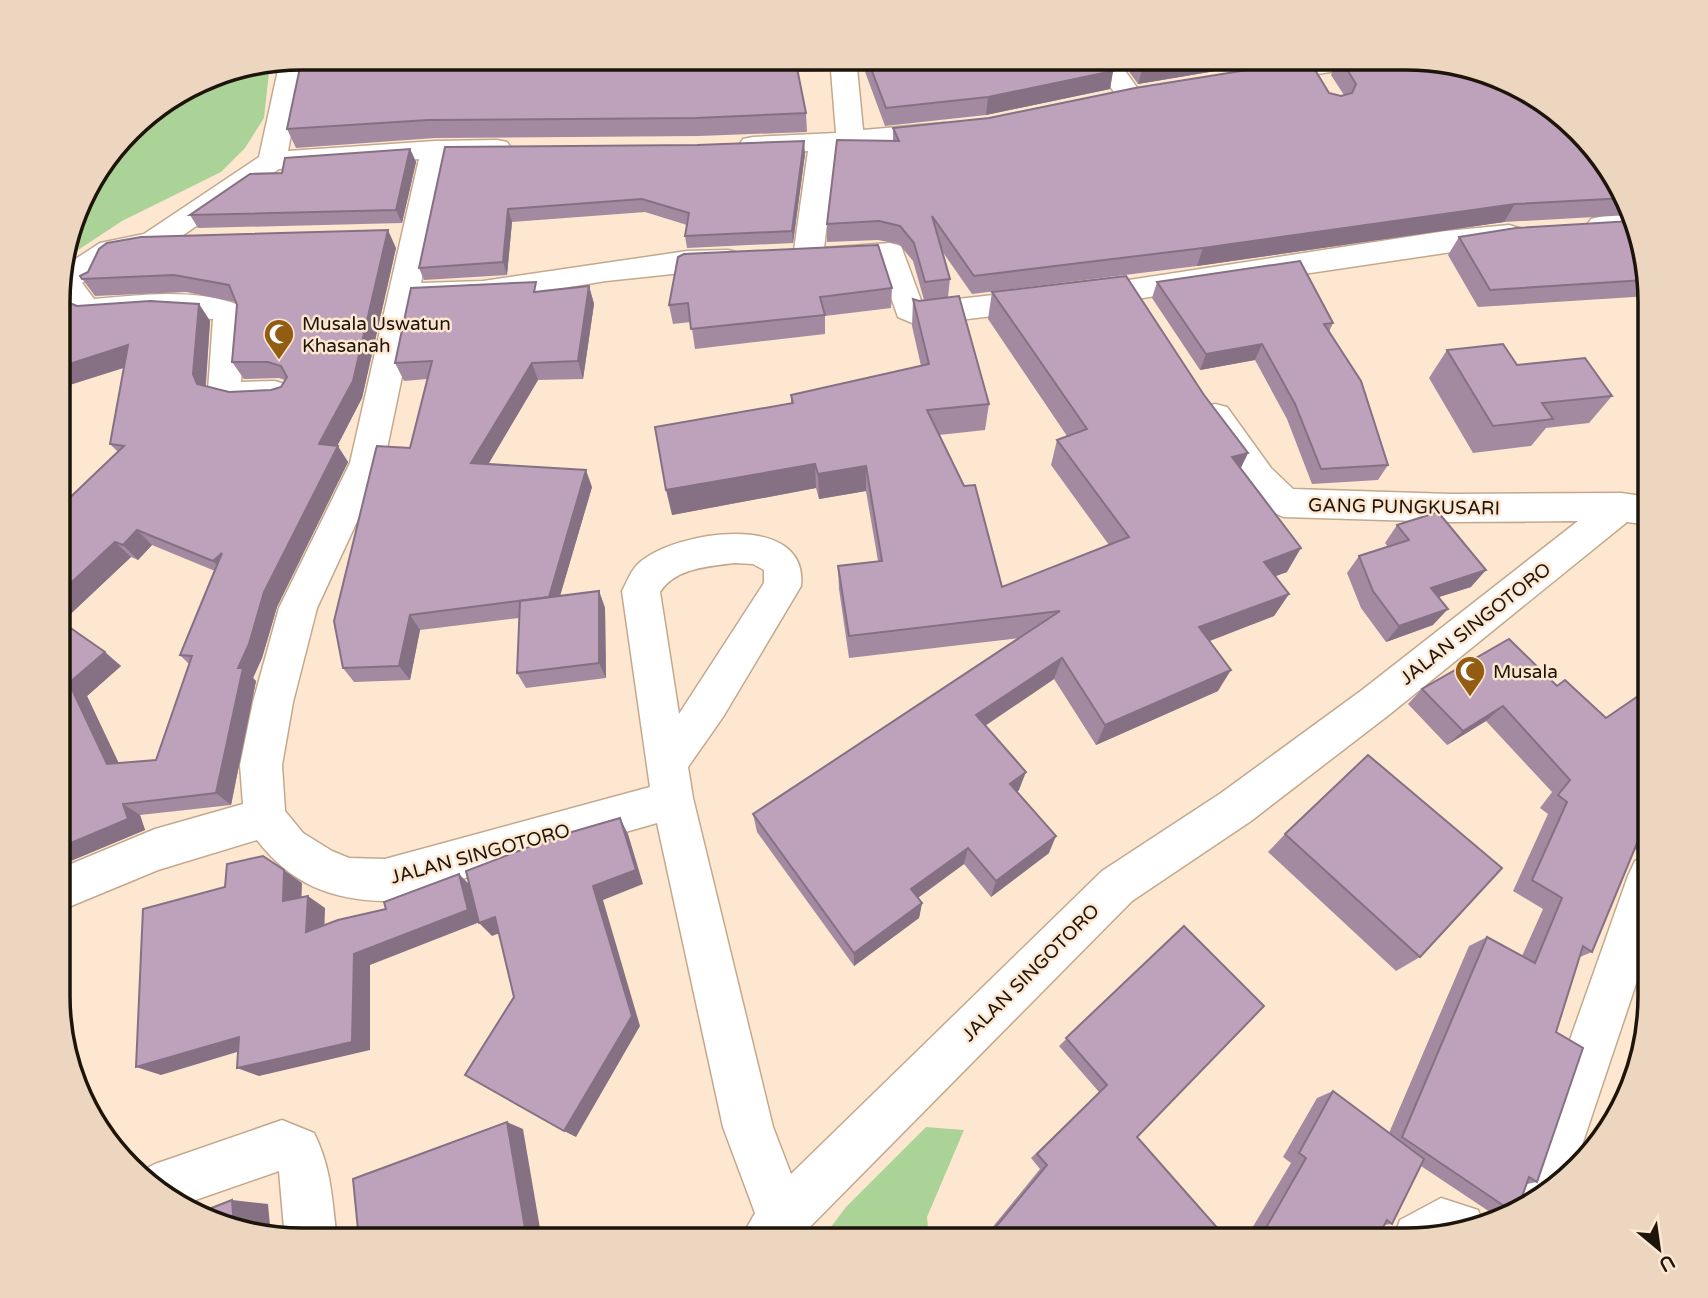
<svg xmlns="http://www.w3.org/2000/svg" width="1708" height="1298" font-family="'Varela Round',sans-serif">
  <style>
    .green { fill: #acd397 }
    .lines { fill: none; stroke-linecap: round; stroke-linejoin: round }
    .minor-casing { stroke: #c3a88d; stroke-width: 3 }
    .minor { fill: #fff; fill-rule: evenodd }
    .wall { fill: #a38aa1; fill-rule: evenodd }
    .shaded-wall { fill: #857183 }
    .building { fill: #bea1bb; stroke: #857183; stroke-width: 2 }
    .labels { text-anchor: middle; stroke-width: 5; stroke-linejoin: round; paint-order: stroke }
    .poi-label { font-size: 19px; fill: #1d140a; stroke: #fee7d0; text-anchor: start }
    .street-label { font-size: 19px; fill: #1d140a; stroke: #fee7d0 }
    .rim { fill: none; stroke: #1d140a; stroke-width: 3.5 }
  </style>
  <rect width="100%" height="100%" fill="#fee7d0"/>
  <g class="green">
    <path d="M270 63 264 118 245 148 221 172 122 221 63 260 90 180 141 118 223 71Z"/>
    <path d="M926 1127 964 1130 927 1217 929 1240H821L846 1207Z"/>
  </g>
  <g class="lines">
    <g class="minor-casing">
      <g id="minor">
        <path d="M305 58 288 151 435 141 497 140 507 142 511 148 507 154 447 157 421 283 483 281 687 251 728 250 739 253 743 260 739 267 606 281 483 301 417 304 384 463 317 608 293 702 282 765 285 811 303 833 332 851 349 858 385 859 650 787 622 591C627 582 631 570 639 563 674 531 809 510 801 586L723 717 688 767 693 798 773 1127 791 1174 1102 871 1221 793 1362 690 1578 521 1451 522 1284 517C1253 507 1215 445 1198 416L1203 407 1215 404 1227 407 1271 468 1293 489 1451 494 1621 493 1650 497V525L1627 522 1390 714 1251 821 1132 901 797 1240H740L755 1213 723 1127 657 823 385 901C331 900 291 884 257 840L158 870 59 911V869L155 829 243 804 240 765 253 702 279 608 350 463 419 159 279 169 163 249 119 258 82 283 94 299C142 295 193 288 239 305L245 322 241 382 275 381 287 385 291 393 287 401C264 408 234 409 212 399L208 391 213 319 162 316 91 321C60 312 60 299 60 269L100 243 144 234 259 157 280 61ZM735 563 753 564 764 570V583L679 714 660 592C675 568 709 566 735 563Z"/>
        <path d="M830 58H856L863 130 944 123 954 125 958 131 954 137 944 139 836 149 824 248 890 243 901 246 922 303 1129 280 1446 231 1509 225 1519 228 1524 235 1519 242 1129 300 917 325 898 317 879 263 830 266 819 263 808 267 797 264 793 257 808 151 753 153 743 151 739 145 743 139 753 137 836 133Z"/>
        <path d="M1090 58H1116L1143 96 1139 102 1130 104 1121 102Z"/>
        <path d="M1318 58H1385L1381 63 1372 66 1262 82 1253 79 1249 74 1253 69Z"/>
        <path d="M1629 210 1633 228 1601 235 1591 233 1586 226 1591 219Z"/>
        <path d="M1650 855V942L1574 1169 1521 1210 1515 1195 1628 876 1635 861Z"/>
        <path d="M282 1120 314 1133C332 1169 332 1201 337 1240H285L279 1171 181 1205 141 1180 136 1174 155 1164Z"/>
        <path d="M1441 1198 1478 1210 1483 1222 1406 1240H1393L1400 1220Z"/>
      </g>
    </g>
    <use href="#minor" class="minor"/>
  </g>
  <g class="wall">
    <path d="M302 58H828V71L798 72 806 113 807 132 699 136 435 138 296 148 287 129Z"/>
    <path d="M858 58H1104L1113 71 1110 89 986 115 885 126 864 69H860Z"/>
    <path d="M1119 58H1293L1138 84Z"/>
    <path d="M1338 58H1422L1625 194 1630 215 1504 222 1197 266 972 294 942 251 950 279 948 297 924 300 913 261 899 244 878 240 827 242V224L893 141V128L1329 93 1341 96 1344 95 1331 75Z"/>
    <path d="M445 147 805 154 793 243 687 248 685 236 687 225 645 212 512 222 507 275 424 280 419 268Z"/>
    <path d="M410 149 416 162 402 223 198 228 190 215 282 173Z"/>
    <path d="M1631 221 1649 296 1478 307 1448 255 1459 237Z"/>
    <path d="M396 248 362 398 337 446 348 462 277 607 262 658 253 678 256 681 231 805 140 815 145 830 61 865 59 864V508L118 452 110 444 124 368 60 388V299L77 306 199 304 210 321 206 386 229 392 271 390 281 387 285 380 279 378 244 379 232 362 237 305 235 302 186 292 95 296 80 276ZM152 545 215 571 180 655 189 664 156 760 118 763 87 696 121 666 62 622 131 557 138 560Z"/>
    <path d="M684 254 892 288 891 308 825 316V334L695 349 691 322 673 324 669 305Z"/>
    <path d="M1157 282 1333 323 1329 332 1388 465 1378 480 1312 484 1287 419 1255 360 1200 370 1152 298Z"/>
    <path d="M589 286 594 304 583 379 538 380 488 464 592 487 560 596 599 591 605 608 606 678 526 688 517 673 519 618 420 630 410 680 354 682 343 668 410 448 427 379 404 381 395 363 539 292Z"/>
    <path d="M992 292 1204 395 1248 453 1240 469 1287 572 1275 576 1289 594 1274 616 1210 641 1218 691 1096 745 1054 679 985 726 1019 790 1017 792 1049 853 991 897 964 864 918 898 922 903 919 918 854 966 757 832 753 814 1021 638 849 658 839 589 838 566 878 561 866 491 819 499 816 488 672 515 791 403V395L921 366 912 326 913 299 989 404 985 430 939 435 1002 587 1109 545 1051 465 1057 440 1067 436 988 319Z"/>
    <path d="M1447 350 1517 365 1612 396 1589 423 1546 428 1531 446 1473 453 1429 378Z"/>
    <path d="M1397 525 1471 587 1438 597 1433 625 1386 642 1361 608 1347 573 1359 556 1388 547 1385 543Z"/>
    <path d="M1557 686 1606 718 1650 688V853L1639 857 1635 848 1592 952 1580 957 1556 1032 1537 1182 1527 1184 1516 1214 1496 1216 1421 1166 1392 1224 1384 1225 1376 1240H1245L1291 1163 1283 1157 1317 1098 1333 1091 1389 1133 1469 946 1487 937 1522 956 1543 909 1513 891 1548 814 1540 808 1552 792 1486 721 1447 745 1408 704 1422 689Z"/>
    <path d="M1285 834 1420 957 1396 971 1268 852Z"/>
    <path d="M1184 926 1137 1137 1228 1240H982L1040 1169 1031 1158 1099 1092 1059 1046Z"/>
  </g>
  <g class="shaded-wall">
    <path d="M1189 58H1293L1138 84 1143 66Z"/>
    <path d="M1113 71 1110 89 986 115 988 97Z"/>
    <path d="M804 141 805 154 793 243 792 231Z"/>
    <path d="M410 149 416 162 402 223 396 210Z"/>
    <path d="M1515 204 1504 222 1197 266 1203 248Z"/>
    <path d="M508 209 512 222 507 275 503 262Z"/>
    <path d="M388 230 396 248 362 398 330 460 319 444Z"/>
    <path d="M589 286 594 304 583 379 578 361Z"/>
    <path d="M199 304 210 321 205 391 197 384 193 374Z"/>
    <path d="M1262 344 1255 360 1200 370 1206 354Z"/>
    <path d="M128 345 141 362 60 388V367Z"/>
    <path d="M532 363 538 380 479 480 471 463Z"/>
    <path d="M338 446 348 462 277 607 262 658 253 678 256 681 231 805 216 793 238 668 264 592Z"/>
    <path d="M1248 453 1236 478 1232 457Z"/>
    <path d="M815 464 816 488 672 515 666 490Z"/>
    <path d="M866 466V491L819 499 818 474Z"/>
    <path d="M586 470 592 487 555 613 549 598Z"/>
    <path d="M137 530 152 545 138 560 123 545Z"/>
    <path d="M115 542 131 557 61 623 59 621V594Z"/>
    <path d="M1301 548 1287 572 1251 585 1264 562Z"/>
    <path d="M222 553 227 575 213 561Z"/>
    <path d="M1486 570 1471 587 1417 604 1431 588Z"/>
    <path d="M599 591 605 608 606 678 599 663Z"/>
    <path d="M1289 594 1274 616 1188 649 1199 627Z"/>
    <path d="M1448 609 1433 625 1386 642 1399 626Z"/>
    <path d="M410 615 420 630 410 680 399 666Z"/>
    <path d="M105 652 121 666 87 696 125 776 107 764 69 683Z"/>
    <path d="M1062 658 1054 679 971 735 976 715Z"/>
    <path d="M1231 670 1218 691 1096 745 1105 725Z"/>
    <path d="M1503 706 1486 721 1447 745 1463 731Z"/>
    <path d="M1026 772 1019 790 1005 802 1010 784Z"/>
    <path d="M123 804 140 815 145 830 61 865 59 864V848Z"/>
    <path d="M620 818 628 834 643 884 603 900 640 1026 576 1137 564 1131 593 886Z"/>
    <path d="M1056 836 1049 853 991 897 996 881Z"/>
    <path d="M968 848 964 864 909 904 911 889Z"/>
    <path d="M284 870 302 883 301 913 283 901Z"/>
    <path d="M459 874 472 887 480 922 370 965V1050L259 1076 237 1068 354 954Z"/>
    <path d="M308 896 325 908 324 943 306 932Z"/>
    <path d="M922 903 919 918 854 966V953Z"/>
    <path d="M495 917 508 930 492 936 479 923Z"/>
    <path d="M239 1037 260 1045 161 1075 136 1067Z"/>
    <path d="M507 1122 523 1129 542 1240H527Z"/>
    <path d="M232 1200 268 1204 271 1236 234 1228Z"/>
  </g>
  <g class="building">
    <path d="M302 58H795L806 113 696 118 428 120 287 129Z"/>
    <path d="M867 58H1104L1113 71 988 97 886 108Z"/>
    <path d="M1137 58H1189L1143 66Z"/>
    <path d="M1340 58H1422L1499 76 1567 118 1625 194 1626 198 1515 204 1203 248 974 276 932 216 950 279 925 282 914 243 900 226 879 221 827 224 837 140 899 141 893 128 989 118 1135 88 1309 60 1329 93 1341 96 1352 93 1356 84Z"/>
    <path d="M804 141 792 231 685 236 689 213 642 199 508 209 503 262 419 268 445 147 697 145Z"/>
    <path d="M410 149 396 210 190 215 250 174 282 173 285 158Z"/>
    <path d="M1631 221 1645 280 1490 290 1459 237 1516 228Z"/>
    <path d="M388 230 353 381 319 444 338 446 264 592 249 644 238 668H243L216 793 123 804 128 819 59 848V620L105 652 69 683 107 764 156 760 192 656 180 655 222 553 213 561 137 530 123 545 115 542 59 594V508L124 446 110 444 128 345 60 367V299L77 306 150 301 199 304 193 374 197 384 229 392 271 390 281 387 287 377 281 366 268 362H232L237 305 229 285 174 275 82 279 80 276 88 272 99 249 107 243 141 237Z"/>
    <path d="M878 245 892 288 820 297 825 315 691 329 688 303 669 305 678 257 684 254Z"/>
    <path d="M1300 261 1333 323 1324 324 1361 381 1388 465 1321 469 1295 404 1262 344 1206 354 1157 282Z"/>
    <path d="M1126 276 1204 395 1248 453 1232 457 1301 548 1264 562 1289 594 1199 627 1231 670 1105 725 1062 658 976 715 1026 772 1010 784 1056 836 996 881 968 848 911 889 922 903 854 953 753 814 1060 611 849 636 838 566 882 561 866 466 818 474 815 464 666 490 655 427 793 403 791 395 929 364 913 299 919 301 959 296 989 404 927 410 964 486 975 485 1002 587 1129 537 1057 440 1087 429 992 292Z"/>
    <path d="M536 282 534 292 589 286 578 361 532 363 471 463 586 470 549 597 410 615 399 666 343 668 334 621 376 449 377 446 410 448 432 361 395 363 411 288Z"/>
    <path d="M1503 344 1517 365 1585 358 1612 396 1542 403 1553 419 1493 426 1447 350Z"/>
    <path d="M1438 512 1486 570 1431 588 1448 609 1399 626 1373 591 1359 556 1409 540 1397 525Z"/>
    <path d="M599 591V663L517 673 520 601Z"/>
    <path d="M1509 639 1557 686 1565 680 1606 718 1650 688V824L1647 819 1592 952 1583 946 1556 1032 1583 1048 1537 1182 1529 1177 1516 1214 1402 1137 1487 937 1535 963 1562 898 1532 880 1567 802 1558 795 1570 780 1503 706 1463 731 1422 689Z"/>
    <path d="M1368 755 1502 868 1420 957 1285 834Z"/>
    <path d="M620 818 636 870 593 886 632 1016 564 1131 465 1075 514 997 495 917 479 923 466 871 558 836Z"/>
    <path d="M263 856 284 870 283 901 308 896 306 932 338 920 386 909 384 902 459 874 468 910 354 954 352 1042 237 1068 239 1037 136 1067 143 909 225 887 227 864Z"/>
    <path d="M1184 926 1264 1006 1137 1137 1228 1240H985L1047 1165 1037 1154 1107 1085 1066 1038Z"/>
    <path d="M1333 1091 1424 1159 1392 1224 1387 1220 1376 1240H1259L1306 1158 1299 1153Z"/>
    <path d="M507 1122 527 1240H359L353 1179Z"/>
    <path d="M232 1200 234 1228 209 1222 196 1214Z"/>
  </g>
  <defs>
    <g id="mosque-pin" transform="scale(1.575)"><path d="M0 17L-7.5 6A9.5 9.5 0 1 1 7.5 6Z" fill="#925c12" stroke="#fee7d0"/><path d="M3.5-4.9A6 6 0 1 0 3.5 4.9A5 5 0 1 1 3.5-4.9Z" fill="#fff"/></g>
  </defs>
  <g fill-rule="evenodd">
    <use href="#mosque-pin" x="279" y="334"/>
    <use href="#mosque-pin" x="1470" y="671"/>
  </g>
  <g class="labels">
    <g class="poi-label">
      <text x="302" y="330">Musala Uswatun<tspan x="302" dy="22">Khasanah</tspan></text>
      <text x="1493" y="678">Musala</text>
    </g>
    <g class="street-label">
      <text transform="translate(1404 506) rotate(1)" y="7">GANG PUNGKUSARI</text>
      <text transform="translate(1475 623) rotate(-38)" y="7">JALAN SINGOTORO</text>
      <text transform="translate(480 853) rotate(-15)" y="7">JALAN SINGOTORO</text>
      <text transform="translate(1030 972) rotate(-45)" y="7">JALAN SINGOTORO</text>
    </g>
  </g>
  <path d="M0 0H1708V1298H0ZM302 70H1406A232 232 0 0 1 1638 302V996A232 232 0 0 1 1406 1228H302A232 232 0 0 1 70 996V302A232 232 0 0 1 302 70Z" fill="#ecd6c0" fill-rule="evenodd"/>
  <path class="rim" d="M302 70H1406A232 232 0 0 1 1638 302V996A232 232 0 0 1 1406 1228H302A232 232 0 0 1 70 996V302A232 232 0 0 1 302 70Z"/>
  <g transform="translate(1659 1249) rotate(151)" stroke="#fee7d0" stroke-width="5" paint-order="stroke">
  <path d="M0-5L12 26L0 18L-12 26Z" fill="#1d140a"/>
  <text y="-10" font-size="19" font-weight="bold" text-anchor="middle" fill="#1d140a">U</text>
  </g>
</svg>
